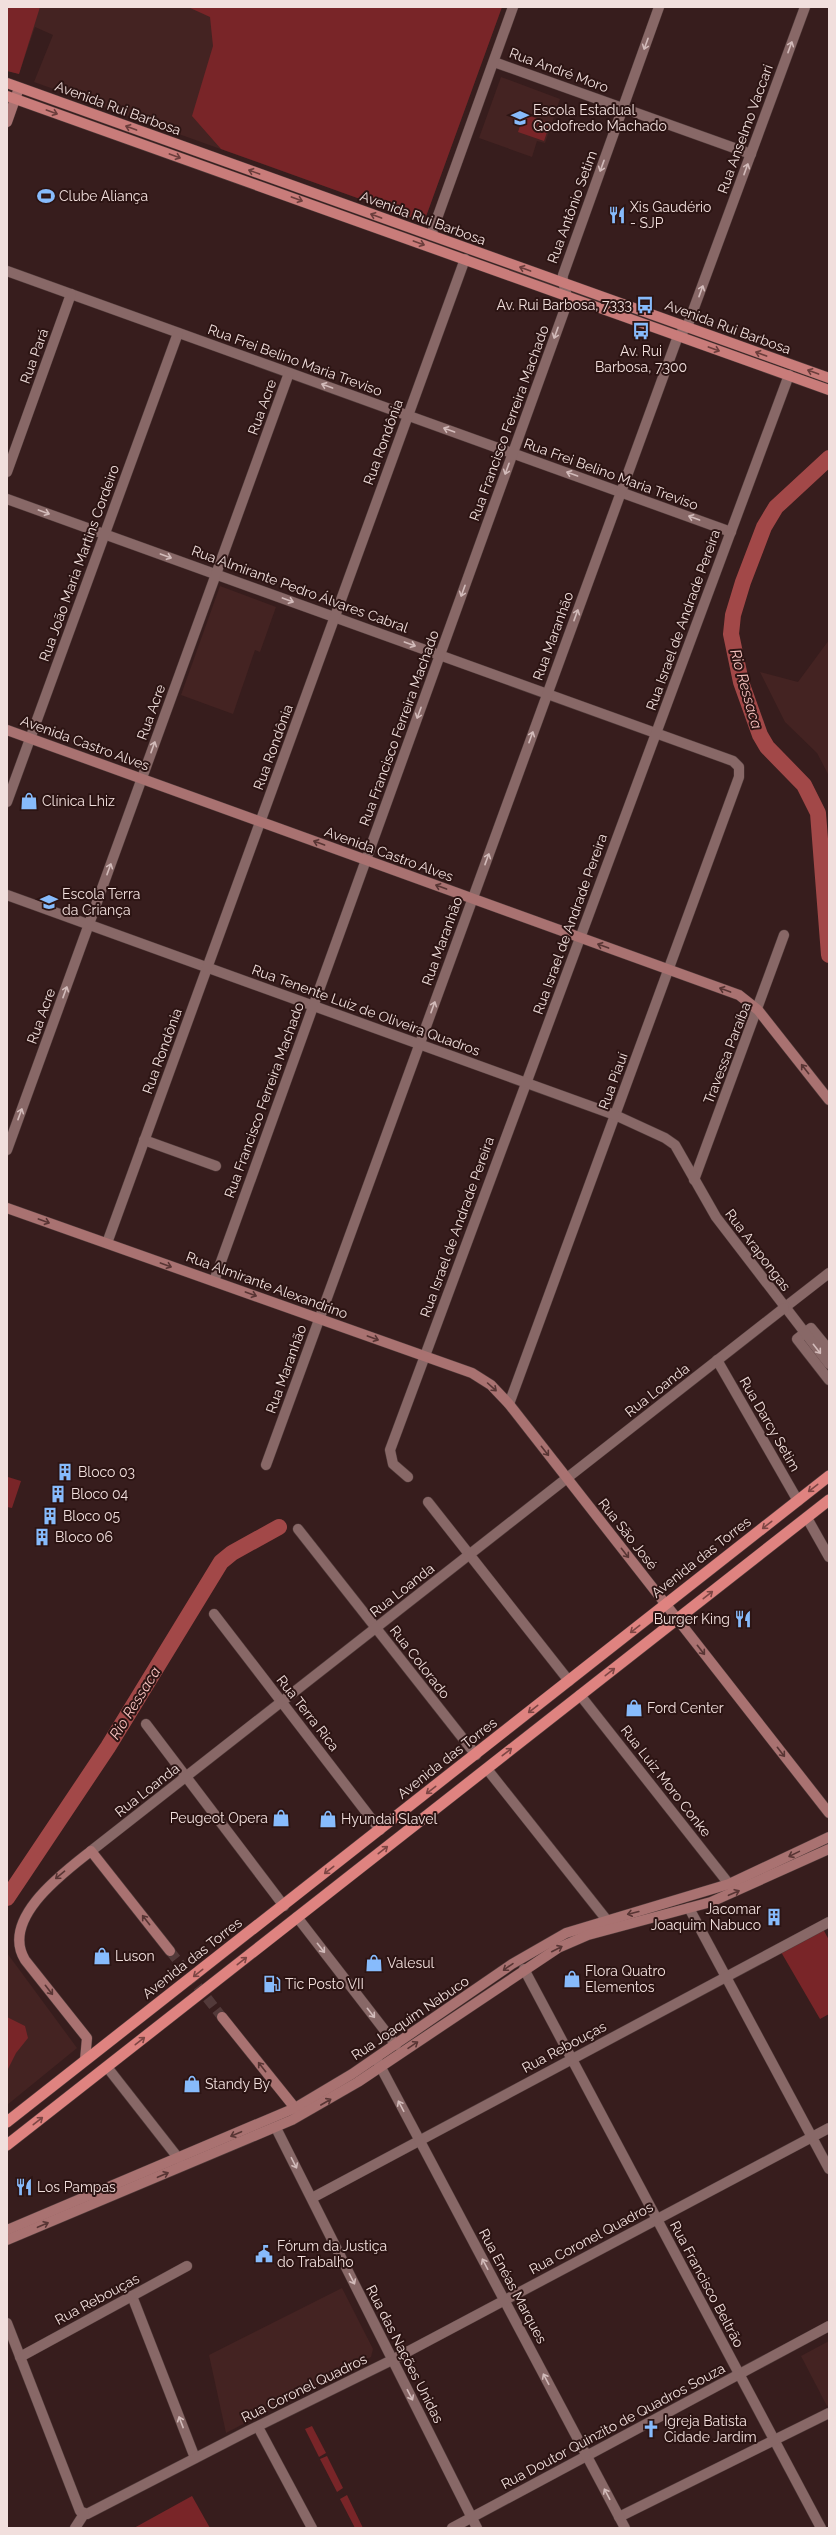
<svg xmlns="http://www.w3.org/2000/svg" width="836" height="2535" font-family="Raleway,sans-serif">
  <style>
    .built { fill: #442322 }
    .green { fill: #792528 }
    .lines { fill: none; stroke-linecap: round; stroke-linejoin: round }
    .river { stroke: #a24848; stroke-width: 16 }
    .secondary-tunnel { stroke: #533a3a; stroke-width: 10; stroke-dasharray: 10 5; stroke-linecap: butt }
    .minor-casing { stroke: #503b3a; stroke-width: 11 }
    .tertiary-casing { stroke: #503b3a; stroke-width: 11 }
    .secondary-casing { stroke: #503b3a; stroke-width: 11 }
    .primary-casing { stroke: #503b3a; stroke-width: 11 }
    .trunk-casing { stroke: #503b3a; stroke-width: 12 }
    .minor { stroke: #886867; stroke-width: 10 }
    .tertiary { stroke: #886867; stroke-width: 10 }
    .secondary { stroke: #a97271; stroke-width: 10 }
    .primary { stroke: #c97c7a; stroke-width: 10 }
    .trunk { stroke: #df8380; stroke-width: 11 }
    .oneway { stroke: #d2bbba }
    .oneway2 { stroke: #6b3e3c }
    .oneway3 { stroke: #583534 }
    .oneway4 { stroke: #7d4644 }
    .labels { text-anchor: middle; stroke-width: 4; stroke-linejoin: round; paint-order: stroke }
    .street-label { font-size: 14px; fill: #f1dfdd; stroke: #2c1413 }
    .poi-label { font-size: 14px; fill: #f1dfdd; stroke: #2c1413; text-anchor: start }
    .water-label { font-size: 15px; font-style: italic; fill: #f5c1be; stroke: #2c1413 }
  </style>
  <rect width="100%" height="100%" fill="#371d1d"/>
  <g class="built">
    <path d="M7 7H502L424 222 34 82 53 35 35 27 19 74 7 71Z"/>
    <path d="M501 77 560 99 545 143 537 141 532 157 479 138Z"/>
    <path d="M220 586 276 607 260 652 255 650 233 714 181 695Z"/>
    <path d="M829 640V776L817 753 785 722 760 672 798 682Z"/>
    <path d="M7 1953 77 2048 7 2105Z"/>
    <path d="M342 2288 373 2349 371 2357 226 2433 209 2355Z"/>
    <path d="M829 2341V2405L827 2406 801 2356Z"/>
  </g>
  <g class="green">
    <path d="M7 7H40L19 74 7 71Z"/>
    <path d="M188 7H502L424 222 221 149 192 116 213 46 210 17Z"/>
    <path d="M524 114 550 123 544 141 518 132Z"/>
    <path d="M8 1477 21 1481 12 1508 7 1507Z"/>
    <path d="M823 1929 829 1940V2014L820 2019 781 1952Z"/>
    <path d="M7 2017 25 2026 28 2038 16 2053 7 2071Z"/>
    <path d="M312 2426 326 2453 319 2457 305 2429Z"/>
    <path d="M327 2456 343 2488 337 2492 320 2459Z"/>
    <path d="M347 2495 363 2528H355L340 2499Z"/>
    <path d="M192 2496 210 2528H134Z"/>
  </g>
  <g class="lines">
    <g class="river">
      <path d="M829 458 776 507 764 527 743 582 733 615 731 634 741 682 760 735 767 747 804 785 818 813 829 955"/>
      <path d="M7 1898 108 1747 221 1562 232 1553 279 1527"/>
    </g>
    <path class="secondary-tunnel" d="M170 1951 222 2017"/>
    <g class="minor-casing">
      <g id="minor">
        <path d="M494 62 751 154"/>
        <path d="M431 235 513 7"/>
        <path d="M7 271 731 532"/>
        <path d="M7 472 71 294"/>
        <path d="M7 499 733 761 739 767V777L509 1404"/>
        <path d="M7 802 178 333"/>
        <path d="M144 1140 216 1166"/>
        <path d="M7 1150 289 373"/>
        <path d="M694 1180 784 935"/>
        <path d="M214 1281 567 303C569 292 561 286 563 275L659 7"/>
        <path d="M784 1308 829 1273"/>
        <path d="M829 1350 811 1328 797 1339 829 1380"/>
        <path d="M717 1360 798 1501"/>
        <path d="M266 1465 678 336 687 327 805 7"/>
        <path d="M408 1477 393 1464 390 1450 789 375"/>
        <path d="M428 1502 569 1681"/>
        <path d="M807 1518 829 1557"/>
        <path d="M298 1529 476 1755"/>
        <path d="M214 1614 380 1830"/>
        <path d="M580 1695 729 1884"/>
        <path d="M146 1724 284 1906"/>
        <path d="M487 1769 606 1919"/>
        <path d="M91 1851 567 1478"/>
        <path d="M689 1908 829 2169"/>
        <path d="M524 1969 821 2528"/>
        <path d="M107 2067 179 2159"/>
        <path d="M312 2198 829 1922"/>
        <path d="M132 2296 195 2458"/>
        <path d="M7 2323 80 2511 87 2514 248 2431 392 2360 829 2128"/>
        <path d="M20 2357 187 2266"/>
        <path d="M258 2427 312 2528"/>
        <path d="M619 2517 829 2413"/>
        <path d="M75 2528 84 2514"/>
        <path d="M452 2528 829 2326"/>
      </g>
    </g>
    <g class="tertiary-casing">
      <g id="tertiary">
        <path d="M7 895 615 1115 665 1138 675 1145 716 1217 829 1364"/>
        <path d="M107 1243 465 259"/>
        <path d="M567 1478 784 1308"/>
        <path d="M297 1917 396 2045"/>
        <path d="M377 2060 625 2528"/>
        <path d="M276 2128 477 2528"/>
      </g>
    </g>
    <g class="secondary-casing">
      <g id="secondary">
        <path d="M7 122 19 88"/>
        <path d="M7 730 739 995 758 1010 829 1100"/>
        <path d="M7 1208 472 1373 491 1385 509 1404 829 1813"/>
        <path d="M222 2017 295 2108"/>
        <path d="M85 2060 87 2038 25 1960C0 1919 63 1873 91 1851L170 1951"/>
        <path d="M7 2230 295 2108 352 2074 512 1964 566 1933 729 1884 829 1837"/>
        <path d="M7 2240 292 2120 358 2082 558 1948 588 1935 711 1902 829 1849"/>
      </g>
    </g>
    <g class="primary-casing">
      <g id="primary">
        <path d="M7 83 829 378"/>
        <path d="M7 96 829 390"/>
      </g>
    </g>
    <g class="trunk-casing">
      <g id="trunk">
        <path d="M7 2122 829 1476"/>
        <path d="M7 2145 829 1500"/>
      </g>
    </g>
    <use href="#minor" class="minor"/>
    <use href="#tertiary" class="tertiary"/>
    <use href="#secondary" class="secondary"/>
    <use href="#primary" class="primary"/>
    <use href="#trunk" class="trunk"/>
  </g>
  <defs><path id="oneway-shaft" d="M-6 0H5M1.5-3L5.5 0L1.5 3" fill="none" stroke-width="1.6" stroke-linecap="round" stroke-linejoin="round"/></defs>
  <g class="oneway">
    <use href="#oneway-shaft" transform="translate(646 44) rotate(110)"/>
    <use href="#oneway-shaft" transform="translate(790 47) rotate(-70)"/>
    <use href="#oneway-shaft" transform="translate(602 166) rotate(110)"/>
    <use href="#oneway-shaft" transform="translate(746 169) rotate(-70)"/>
    <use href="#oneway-shaft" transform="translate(701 291) rotate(-70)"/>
    <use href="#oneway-shaft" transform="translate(556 333) rotate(110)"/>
    <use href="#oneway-shaft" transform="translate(327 386) rotate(-160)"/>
    <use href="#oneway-shaft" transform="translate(449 430) rotate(-160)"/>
    <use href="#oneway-shaft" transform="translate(507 469) rotate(110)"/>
    <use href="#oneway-shaft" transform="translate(572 474) rotate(-160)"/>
    <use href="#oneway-shaft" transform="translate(44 512) rotate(20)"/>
    <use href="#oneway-shaft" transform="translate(694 518) rotate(-160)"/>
    <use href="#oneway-shaft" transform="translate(166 556) rotate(20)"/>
    <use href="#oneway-shaft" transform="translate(463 591) rotate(110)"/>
    <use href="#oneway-shaft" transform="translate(288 600) rotate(20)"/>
    <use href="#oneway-shaft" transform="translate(576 615) rotate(-70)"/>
    <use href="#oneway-shaft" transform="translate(410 644) rotate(20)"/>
    <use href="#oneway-shaft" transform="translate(419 713) rotate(110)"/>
    <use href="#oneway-shaft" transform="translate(531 737) rotate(-70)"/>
    <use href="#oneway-shaft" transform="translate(153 747) rotate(-70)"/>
    <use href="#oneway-shaft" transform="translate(487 859) rotate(-70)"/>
    <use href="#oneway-shaft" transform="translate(109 869) rotate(-70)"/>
    <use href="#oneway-shaft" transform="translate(65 992) rotate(-70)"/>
    <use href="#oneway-shaft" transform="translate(433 1007) rotate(-70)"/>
    <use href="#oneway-shaft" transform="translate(20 1114) rotate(-70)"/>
    <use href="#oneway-shaft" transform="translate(817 1349) rotate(52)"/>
    <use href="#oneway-shaft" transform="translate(321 1948) rotate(52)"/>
    <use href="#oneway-shaft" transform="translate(371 2013) rotate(52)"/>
    <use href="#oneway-shaft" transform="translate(401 2106) rotate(-118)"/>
    <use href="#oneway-shaft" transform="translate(294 2163) rotate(63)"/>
    <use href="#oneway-shaft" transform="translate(485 2264) rotate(-118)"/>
    <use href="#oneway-shaft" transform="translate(352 2279) rotate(63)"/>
    <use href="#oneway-shaft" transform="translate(546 2379) rotate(-118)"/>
    <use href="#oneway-shaft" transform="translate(410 2395) rotate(63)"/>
    <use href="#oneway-shaft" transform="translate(181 2422) rotate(-111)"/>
    <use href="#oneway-shaft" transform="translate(607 2494) rotate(-118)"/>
  </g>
  <g class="oneway2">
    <use href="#oneway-shaft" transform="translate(52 112) rotate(20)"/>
    <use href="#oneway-shaft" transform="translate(131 128) rotate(-160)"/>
    <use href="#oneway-shaft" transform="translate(175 156) rotate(20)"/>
    <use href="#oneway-shaft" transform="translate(254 172) rotate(-160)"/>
    <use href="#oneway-shaft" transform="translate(297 199) rotate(20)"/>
    <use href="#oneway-shaft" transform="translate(376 216) rotate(-160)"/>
    <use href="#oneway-shaft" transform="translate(419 243) rotate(20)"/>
    <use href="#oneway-shaft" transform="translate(525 269) rotate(-160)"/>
    <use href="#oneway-shaft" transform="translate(714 349) rotate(20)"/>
    <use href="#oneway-shaft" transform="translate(761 354) rotate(-160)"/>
    <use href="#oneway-shaft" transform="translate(813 372) rotate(-160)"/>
  </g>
  <g class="oneway3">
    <use href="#oneway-shaft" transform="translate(319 843) rotate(-160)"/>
    <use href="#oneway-shaft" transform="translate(441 887) rotate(-160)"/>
    <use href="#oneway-shaft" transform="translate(603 946) rotate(-160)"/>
    <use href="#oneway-shaft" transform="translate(725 990) rotate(-160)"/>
    <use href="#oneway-shaft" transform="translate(805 1069) rotate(-128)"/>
    <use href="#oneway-shaft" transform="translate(44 1221) rotate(20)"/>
    <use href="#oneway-shaft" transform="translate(166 1265) rotate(20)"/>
    <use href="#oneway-shaft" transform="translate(251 1294) rotate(20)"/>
    <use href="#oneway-shaft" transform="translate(373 1338) rotate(20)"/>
    <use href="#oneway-shaft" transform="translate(492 1387) rotate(42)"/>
    <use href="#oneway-shaft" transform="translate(545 1451) rotate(52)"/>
    <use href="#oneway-shaft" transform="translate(625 1553) rotate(52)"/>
    <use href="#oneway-shaft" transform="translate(701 1650) rotate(52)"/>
    <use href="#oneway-shaft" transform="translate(781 1752) rotate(52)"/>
    <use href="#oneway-shaft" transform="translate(794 1854) rotate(154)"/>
    <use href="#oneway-shaft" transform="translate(60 1875) rotate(140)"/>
    <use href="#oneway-shaft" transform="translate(734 1893) rotate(-23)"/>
    <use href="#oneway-shaft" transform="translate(633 1913) rotate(166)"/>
    <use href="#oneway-shaft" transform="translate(146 1920) rotate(-128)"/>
    <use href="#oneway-shaft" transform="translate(557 1949) rotate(-27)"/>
    <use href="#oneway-shaft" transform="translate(508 1967) rotate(145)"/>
    <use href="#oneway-shaft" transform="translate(49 1990) rotate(52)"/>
    <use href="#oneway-shaft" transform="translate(413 2045) rotate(-34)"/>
    <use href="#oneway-shaft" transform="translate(262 2067) rotate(-128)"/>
    <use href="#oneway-shaft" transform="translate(326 2102) rotate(-30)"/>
    <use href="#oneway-shaft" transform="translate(236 2134) rotate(157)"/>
    <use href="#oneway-shaft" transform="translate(163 2175) rotate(-23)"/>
    <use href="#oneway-shaft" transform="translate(43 2225) rotate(-23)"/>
  </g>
  <g class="oneway4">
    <use href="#oneway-shaft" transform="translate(813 1488) rotate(142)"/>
    <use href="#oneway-shaft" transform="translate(767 1525) rotate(142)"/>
    <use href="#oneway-shaft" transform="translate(708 1595) rotate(-38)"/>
    <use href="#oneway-shaft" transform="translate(635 1629) rotate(142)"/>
    <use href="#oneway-shaft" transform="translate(610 1672) rotate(-38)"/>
    <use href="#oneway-shaft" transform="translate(533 1709) rotate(142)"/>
    <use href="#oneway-shaft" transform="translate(507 1752) rotate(-38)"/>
    <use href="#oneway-shaft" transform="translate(431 1790) rotate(142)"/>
    <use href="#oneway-shaft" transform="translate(383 1850) rotate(-38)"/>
    <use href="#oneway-shaft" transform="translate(329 1870) rotate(142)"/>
    <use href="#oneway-shaft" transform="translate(242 1961) rotate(-38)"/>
    <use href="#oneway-shaft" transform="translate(198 1973) rotate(142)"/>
    <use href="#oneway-shaft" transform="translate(140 2041) rotate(-38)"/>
    <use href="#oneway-shaft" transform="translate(38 2121) rotate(-38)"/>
  </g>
  <defs>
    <g id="school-bare" transform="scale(1.38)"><path d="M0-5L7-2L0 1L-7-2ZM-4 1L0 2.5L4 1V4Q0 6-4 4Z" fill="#87bbfc" stroke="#2c1413" stroke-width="2.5" paint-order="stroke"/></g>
    <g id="stadium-bare" transform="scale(1.38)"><path d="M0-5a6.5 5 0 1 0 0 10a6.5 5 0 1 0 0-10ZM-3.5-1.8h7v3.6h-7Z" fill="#87bbfc" stroke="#2c1413" stroke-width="2.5" paint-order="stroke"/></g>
    <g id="restaurant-bare" transform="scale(1.38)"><path d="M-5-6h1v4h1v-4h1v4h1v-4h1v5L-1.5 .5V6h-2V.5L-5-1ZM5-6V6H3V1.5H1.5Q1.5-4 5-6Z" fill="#87bbfc" stroke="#2c1413" stroke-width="2.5" paint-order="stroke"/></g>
    <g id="bus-bare" transform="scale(1.38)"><path d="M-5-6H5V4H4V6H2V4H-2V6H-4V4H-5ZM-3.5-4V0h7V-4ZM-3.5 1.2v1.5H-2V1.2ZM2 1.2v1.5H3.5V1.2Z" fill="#87bbfc" stroke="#2c1413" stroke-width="2.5" paint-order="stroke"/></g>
    <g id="shop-bare" transform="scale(1.38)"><path d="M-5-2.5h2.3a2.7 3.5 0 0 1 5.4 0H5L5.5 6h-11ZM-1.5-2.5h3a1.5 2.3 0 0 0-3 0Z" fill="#87bbfc" stroke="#2c1413" stroke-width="2.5" paint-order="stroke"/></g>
    <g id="building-bare" transform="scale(1.38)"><path d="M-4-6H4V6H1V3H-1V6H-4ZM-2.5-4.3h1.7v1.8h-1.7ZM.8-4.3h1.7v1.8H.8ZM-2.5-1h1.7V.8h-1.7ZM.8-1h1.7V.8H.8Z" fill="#87bbfc" stroke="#2c1413" stroke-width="2.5" paint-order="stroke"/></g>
    <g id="fuel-bare" transform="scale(1.38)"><path d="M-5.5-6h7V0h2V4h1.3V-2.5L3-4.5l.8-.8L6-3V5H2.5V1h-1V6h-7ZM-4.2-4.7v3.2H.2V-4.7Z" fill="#87bbfc" stroke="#2c1413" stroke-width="2.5" paint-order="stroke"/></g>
    <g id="civic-bare" transform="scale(1.38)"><path d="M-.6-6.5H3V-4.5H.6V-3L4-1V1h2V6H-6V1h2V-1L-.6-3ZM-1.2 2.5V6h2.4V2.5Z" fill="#87bbfc" stroke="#2c1413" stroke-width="2.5" paint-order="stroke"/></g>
    <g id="church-bare" transform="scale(1.38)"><path d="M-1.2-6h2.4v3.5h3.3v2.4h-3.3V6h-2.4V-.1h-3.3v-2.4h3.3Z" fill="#87bbfc" stroke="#2c1413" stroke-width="2.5" paint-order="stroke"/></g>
  </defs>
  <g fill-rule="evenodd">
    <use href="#school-bare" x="520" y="118"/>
    <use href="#stadium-bare" x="46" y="196"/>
    <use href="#restaurant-bare" x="617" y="215"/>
    <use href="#bus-bare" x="645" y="305"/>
    <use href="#bus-bare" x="641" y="331"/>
    <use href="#shop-bare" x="29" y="801"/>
    <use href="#school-bare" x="49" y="902"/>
    <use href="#building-bare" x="65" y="1472"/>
    <use href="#building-bare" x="58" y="1494"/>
    <use href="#building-bare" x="50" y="1516"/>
    <use href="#building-bare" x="42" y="1537"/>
    <use href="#restaurant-bare" x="743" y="1619"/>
    <use href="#shop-bare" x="634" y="1708"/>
    <use href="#shop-bare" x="281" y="1818"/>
    <use href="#shop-bare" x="328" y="1819"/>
    <use href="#building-bare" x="774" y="1917"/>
    <use href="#shop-bare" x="102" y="1956"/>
    <use href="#shop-bare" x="374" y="1963"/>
    <use href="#shop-bare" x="572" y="1979"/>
    <use href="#fuel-bare" x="272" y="1984"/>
    <use href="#shop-bare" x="192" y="2084"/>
    <use href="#restaurant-bare" x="24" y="2187"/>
    <use href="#civic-bare" x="264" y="2254"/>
    <use href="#church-bare" x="651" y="2429"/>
  </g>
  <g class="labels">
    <g class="street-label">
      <text transform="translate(559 70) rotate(20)" y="5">Rua André Moro</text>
      <text transform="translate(118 108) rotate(20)" y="5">Avenida Rui Barbosa</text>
      <text transform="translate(745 129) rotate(-70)" y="5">Rua Anselmo Vaccari</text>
      <text transform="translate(572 207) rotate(-70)" y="5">Rua Antônio Setim</text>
      <text transform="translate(423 218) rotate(20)" y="5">Avenida Rui Barbosa</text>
      <text transform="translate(728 327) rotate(20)" y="5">Avenida Rui Barbosa</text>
      <text transform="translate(34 356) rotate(-70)" y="5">Rua Pará</text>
      <text transform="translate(295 360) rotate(20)" y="5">Rua Frei Belino Maria Treviso</text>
      <text transform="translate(262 407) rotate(-70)" y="5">Rua Acre</text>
      <text transform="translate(509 423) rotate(-70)" y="5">Rua Francisco Ferreira Machado</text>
      <text transform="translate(383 442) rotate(-70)" y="5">Rua Rondônia</text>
      <text transform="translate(611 474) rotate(20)" y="5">Rua Frei Belino Maria Treviso</text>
      <text transform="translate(79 563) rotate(-70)" y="5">Rua João Maria Martins Cordeiro</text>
      <text transform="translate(300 589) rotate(20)" y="5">Rua Almirante Pedro Álvares Cabral</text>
      <text transform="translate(683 620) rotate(-70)" y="5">Rua Israel de Andrade Pereira</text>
      <text transform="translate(553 636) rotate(-70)" y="5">Rua Maranhão</text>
      <text transform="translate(151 712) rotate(-70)" y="5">Rua Acre</text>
      <text transform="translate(399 728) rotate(-70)" y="5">Rua Francisco Ferreira Machado</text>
      <text transform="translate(85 743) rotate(20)" y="5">Avenida Castro Alves</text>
      <text transform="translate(273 747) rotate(-70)" y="5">Rua Rondônia</text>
      <text transform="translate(389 854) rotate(20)" y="5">Avenida Castro Alves</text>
      <text transform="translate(570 924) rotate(-70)" y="5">Rua Israel de Andrade Pereira</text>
      <text transform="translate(442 941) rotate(-70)" y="5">Rua Maranhão</text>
      <text transform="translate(366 1010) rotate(20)" y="5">Rua Tenente Luiz de Oliveira Quadros</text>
      <text transform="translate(41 1016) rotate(-70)" y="5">Rua Acre</text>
      <text transform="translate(162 1051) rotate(-70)" y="5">Rua Rondônia</text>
      <text transform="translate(727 1053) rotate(-69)" y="5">Travessa Paraíba</text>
      <text transform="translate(613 1081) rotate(-70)" y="5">Rua Piauí</text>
      <text transform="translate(264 1100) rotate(-70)" y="5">Rua Francisco Ferreira Machado</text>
      <text transform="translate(457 1227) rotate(-70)" y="5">Rua Israel de Andrade Pereira</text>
      <text transform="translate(758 1250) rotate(53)" y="5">Rua Arapongas</text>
      <text transform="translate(267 1285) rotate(20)" y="5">Rua Almirante Alexandrino</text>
      <text transform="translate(286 1369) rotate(-70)" y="5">Rua Maranhão</text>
      <text transform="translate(657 1390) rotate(-38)" y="5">Rua Loanda</text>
      <text transform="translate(770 1424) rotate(60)" y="5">Rua Darcy Setim</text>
      <text transform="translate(628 1534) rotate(52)" y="5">Rua São José</text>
      <text transform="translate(701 1557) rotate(-38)" y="5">Avenida das Torres</text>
      <text transform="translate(402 1590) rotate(-38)" y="5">Rua Loanda</text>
      <text transform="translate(420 1662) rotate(52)" y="5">Rua Colorado</text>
      <text transform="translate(308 1713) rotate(52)" y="5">Rua Terra Rica</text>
      <text transform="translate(447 1758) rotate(-38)" y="5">Avenida das Torres</text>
      <text transform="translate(666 1781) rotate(52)" y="5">Rua Luiz Moro Conke</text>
      <text transform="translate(147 1790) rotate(-38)" y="5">Rua Loanda</text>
      <text transform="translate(192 1958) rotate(-38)" y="5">Avenida das Torres</text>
      <text transform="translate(410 2018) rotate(-34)" y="5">Rua Joaquim Nabuco</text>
      <text transform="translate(564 2047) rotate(-28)" y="5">Rua Rebouças</text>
      <text transform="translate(591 2238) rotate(-28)" y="5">Rua Coronel Quadros</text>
      <text transform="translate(707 2284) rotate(62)" y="5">Rua Francisco Beltrão</text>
      <text transform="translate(513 2286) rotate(62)" y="5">Rua Enéas Marques</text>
      <text transform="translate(97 2299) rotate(-28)" y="5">Rua Rebouças</text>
      <text transform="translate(405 2354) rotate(63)" y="5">Rua das Nações Unidas</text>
      <text transform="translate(304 2388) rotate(-26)" y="5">Rua Coronel Quadros</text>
      <text transform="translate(613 2426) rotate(-28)" y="5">Rua Doutor Quinzito de Quadros Souza</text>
    </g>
    <g class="poi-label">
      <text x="533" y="115">Escola Estadual<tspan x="533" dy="16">Godofredo Machado</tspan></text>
      <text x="59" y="201">Clube Aliança</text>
      <text x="630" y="212">Xis Gaudério<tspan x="630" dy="16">- SJP</tspan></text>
      <text x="632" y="310" text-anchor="end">Av. Rui Barbosa, 7333</text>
      <text x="641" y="356" text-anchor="middle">Av. Rui<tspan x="641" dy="16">Barbosa, 7300</tspan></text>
      <text x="42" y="806">Clínica Lhiz</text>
      <text x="62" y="899">Escola Terra<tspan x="62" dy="16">da Criança</tspan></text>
      <text x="78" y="1477">Bloco 03</text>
      <text x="71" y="1499">Bloco 04</text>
      <text x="63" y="1521">Bloco 05</text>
      <text x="55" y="1542">Bloco 06</text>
      <text x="730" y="1624" text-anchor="end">Burger King</text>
      <text x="647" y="1713">Ford Center</text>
      <text x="268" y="1823" text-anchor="end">Peugeot Opera</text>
      <text x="341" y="1824">Hyundai Slavel</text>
      <text x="761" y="1914" text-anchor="end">Jacomar<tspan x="761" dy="16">Joaquim Nabuco</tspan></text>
      <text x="115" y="1961">Luson</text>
      <text x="387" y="1968">Valesul</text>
      <text x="585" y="1976">Flora Quatro<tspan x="585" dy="16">Elementos</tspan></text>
      <text x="285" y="1989">Tic Posto VII</text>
      <text x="205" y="2089">Standy By</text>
      <text x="37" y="2192">Los Pampas</text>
      <text x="277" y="2251">Fórum da Justiça<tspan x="277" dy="16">do Trabalho</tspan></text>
      <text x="664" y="2426">Igreja Batista<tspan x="664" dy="16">Cidade Jardim</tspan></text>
    </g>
    <g class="water-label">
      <text transform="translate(746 689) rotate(74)" y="5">Rio Ressaca</text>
      <text transform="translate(135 1703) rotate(-58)" y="5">Rio Ressaca</text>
    </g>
  </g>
  <rect width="836" height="2535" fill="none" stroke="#f1dfdd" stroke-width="16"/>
</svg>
